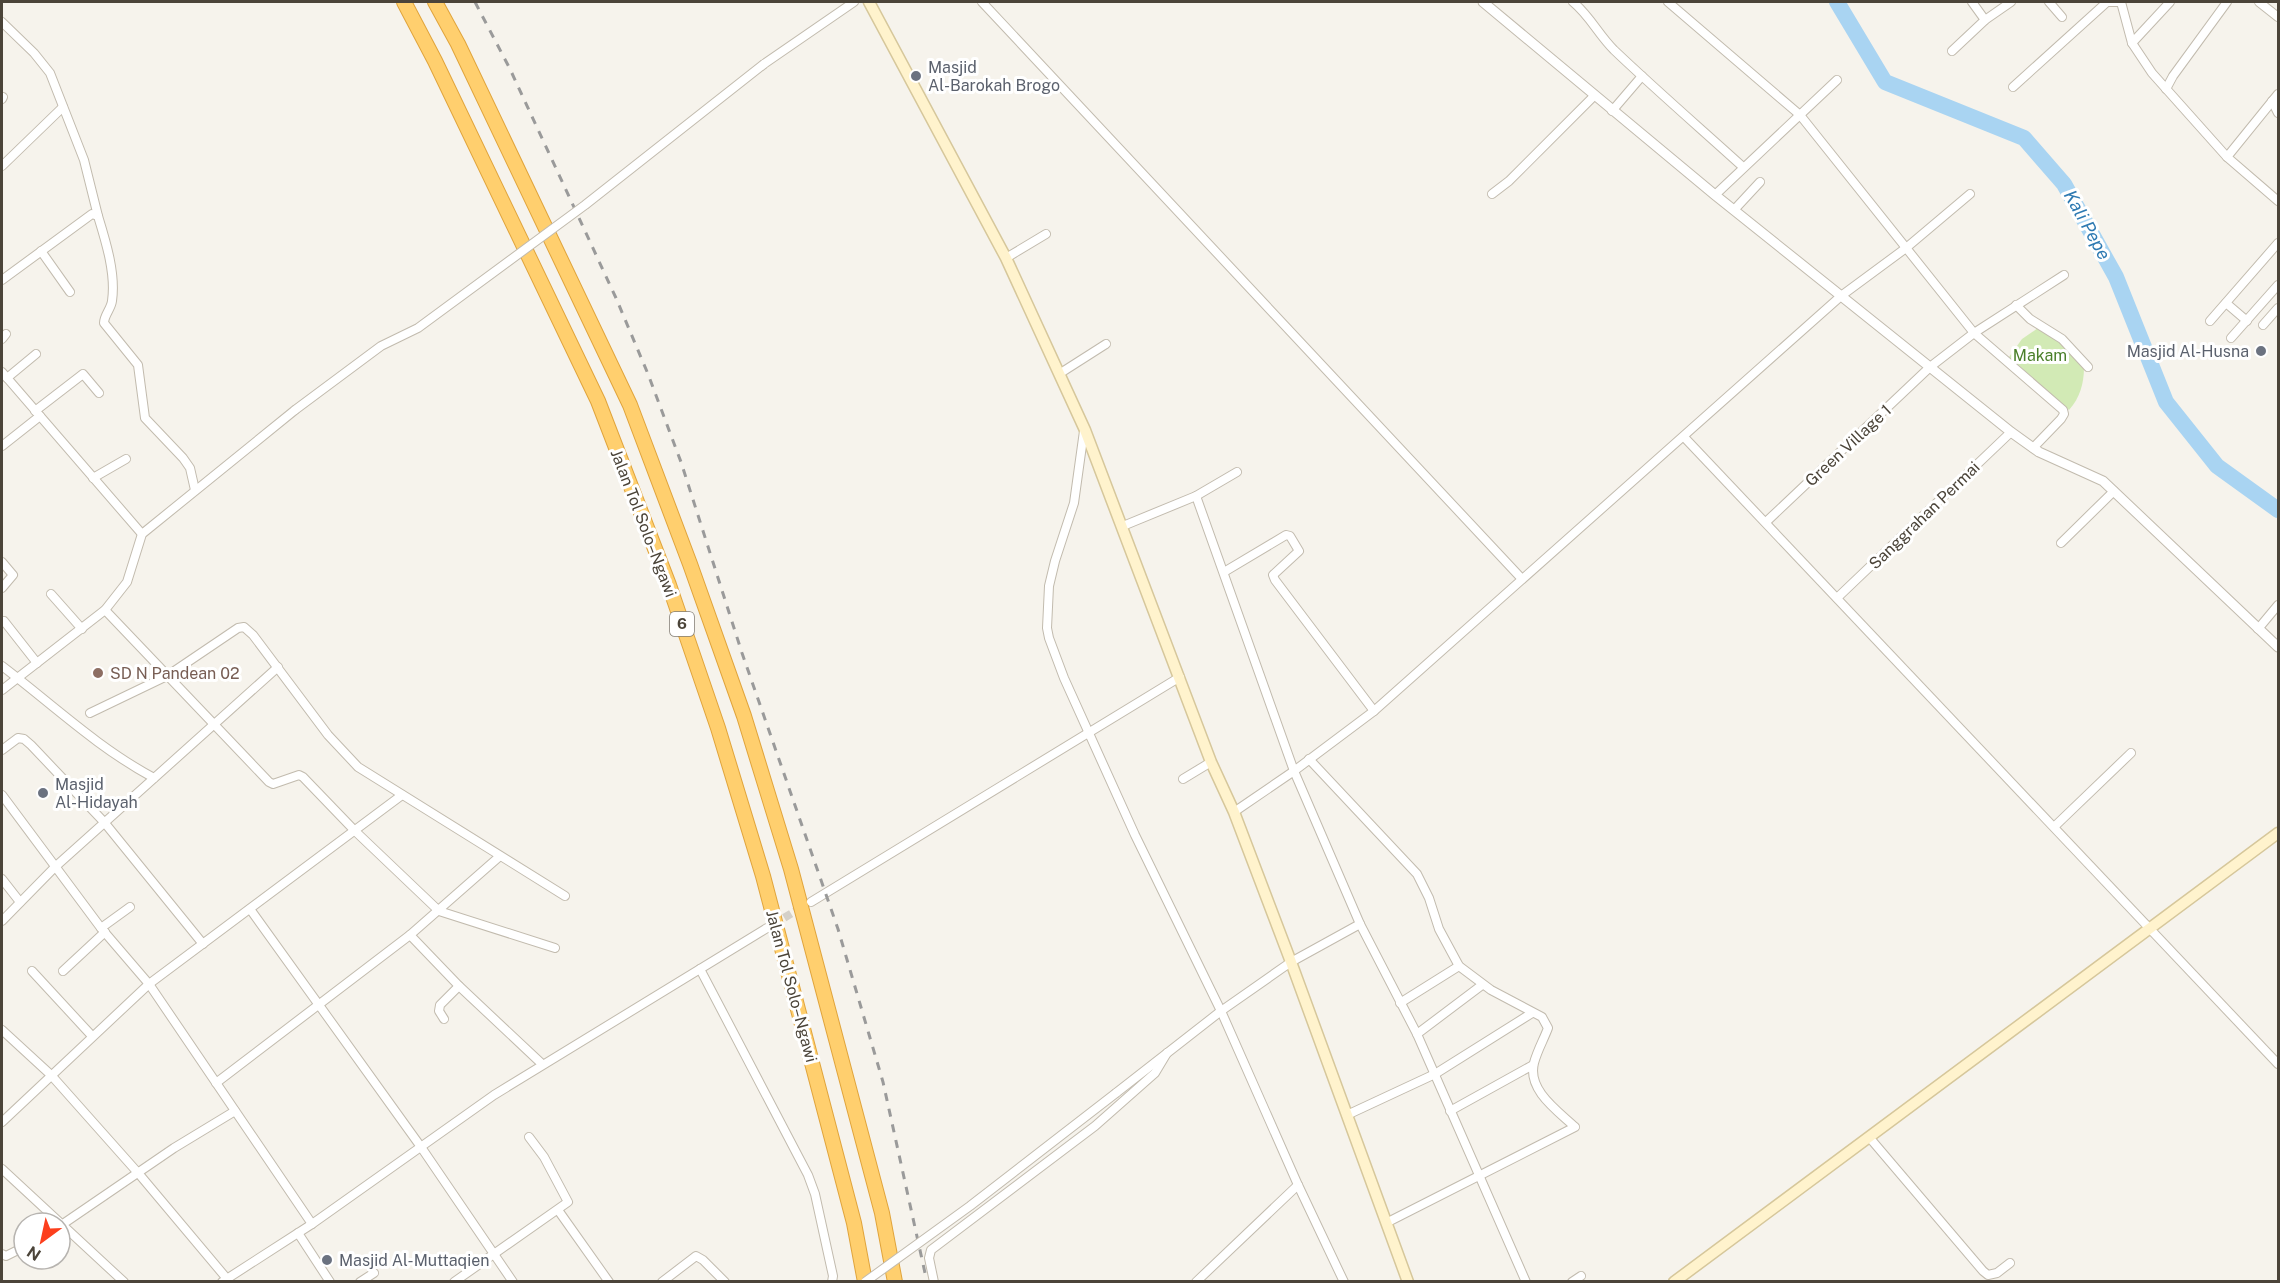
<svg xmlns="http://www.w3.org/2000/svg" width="2280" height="1283" font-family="'Public Sans',sans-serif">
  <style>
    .green { fill: #d2eab5 }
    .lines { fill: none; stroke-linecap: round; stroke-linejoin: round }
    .river { stroke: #a9d4f2; stroke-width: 16 }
    .minor-tunnel { stroke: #d4d0c8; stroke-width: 8; stroke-dasharray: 8 4; stroke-linecap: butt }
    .minor-casing { stroke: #c2bbae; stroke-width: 10 }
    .tertiary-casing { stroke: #c2bbae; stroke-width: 11 }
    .secondary-casing { stroke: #d6c79b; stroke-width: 13 }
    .motorway-casing { stroke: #e0a43c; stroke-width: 16 }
    .minor { stroke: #fff; stroke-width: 8 }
    .tertiary { stroke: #fff; stroke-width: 9 }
    .secondary { stroke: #fff3cd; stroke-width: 10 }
    .motorway { stroke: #ffcf6e; stroke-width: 14 }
    .rail { stroke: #9a9a9a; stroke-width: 3; stroke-dasharray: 8 8; stroke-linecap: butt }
    .minor-bridge-casing { stroke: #c2bbae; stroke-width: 10; stroke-linecap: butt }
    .minor-bridge { stroke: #fff; stroke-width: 8 }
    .worship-dot { fill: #6b7280; stroke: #fff; stroke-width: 2 }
    .education-dot { fill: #8d6e63; stroke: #fff; stroke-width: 2 }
    .labels { text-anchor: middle; stroke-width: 6; stroke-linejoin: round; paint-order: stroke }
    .shield { fill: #fff; stroke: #817c74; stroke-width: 1.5 }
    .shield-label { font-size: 15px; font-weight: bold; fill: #4b4439 }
    .worship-label { font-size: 16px; fill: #5b616d; stroke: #fff; text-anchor: start }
    .park-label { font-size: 16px; fill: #4a7f2a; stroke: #fff }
    .street-label { font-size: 16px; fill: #4b4439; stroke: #fff }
    .education-label { font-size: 16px; fill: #785e54; stroke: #fff; text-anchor: start }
    .water-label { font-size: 18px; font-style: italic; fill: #2e7ab2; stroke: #fff }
  </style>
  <rect width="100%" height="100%" fill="#f6f3ec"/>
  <path class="green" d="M2038 328 2058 340 2084 367C2084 383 2080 398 2069 410L2009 357 2022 339Z"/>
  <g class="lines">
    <path class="river" d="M1837 2 1885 82 2024 138 2064 184 2116 277 2166 402 2217 466 2278 510"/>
    <path class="minor-tunnel" d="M774 924 802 907"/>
    <g class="minor-casing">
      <g id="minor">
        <path d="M982 2 1522 579"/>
        <path d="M1573 2C1590 16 1598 34 1614 50 1656 90 1700 128 1743 167"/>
        <path d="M1668 2 1800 115 1974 333 2063 410 2064 414 2061 419 2033 448"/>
        <path d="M1972 2 1985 20"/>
        <path d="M2049 2 2062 17"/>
        <path d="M2121 2 2132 43 2152 73 2227 157 2278 201"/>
        <path d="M2259 2 2278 17"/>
        <path d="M2 22 34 53 50 73 84 160 98 216"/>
        <path d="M2132 43 2170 2"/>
        <path d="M1952 51 1985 20 2011 2"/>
        <path d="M764 64 854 2"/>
        <path d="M2013 87 2107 2H2121"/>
        <path d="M2166 89 2173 76 2227 2"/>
        <path d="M2 99 3 97"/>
        <path d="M2272 101 2278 113"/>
        <path d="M1612 111 1642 76"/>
        <path d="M2227 157 2278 94"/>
        <path d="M2 166 63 107"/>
        <path d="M1492 194 1509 181 1594 96"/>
        <path d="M1715 195 1837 80"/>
        <path d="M1734 210 1760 182"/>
        <path d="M41 251 70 292"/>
        <path d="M1006 258 1046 234"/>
        <path d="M2 280 92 214 98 216C106 242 116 274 112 301 111 309 104 315 104 323L138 365 145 418 183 458 190 468 195 490"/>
        <path d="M2226 303 2247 321"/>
        <path d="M2016 305 2030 319 2062 339 2088 367"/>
        <path d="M2210 321 2278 243"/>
        <path d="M2263 325 2278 308"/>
        <path d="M2231 338 2278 285"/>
        <path d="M2 339 6 334"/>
        <path d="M2 372 142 534"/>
        <path d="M1059 374 1106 344"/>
        <path d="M7 378 36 354"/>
        <path d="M35 411 83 374 99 393"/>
        <path d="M1084 431 1074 503 1055 561 1049 586 1047 628 1049 638 1064 678 1135 835 1221 1011 1298 1185 1344 1282"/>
        <path d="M1684 437 2278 1064"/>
        <path d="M2 446 40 416"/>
        <path d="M93 478 126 459"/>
        <path d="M1196 496 1294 771 1360 924 1417 1034 1526 1282"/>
        <path d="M1766 522 1930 367 1974 333 2064 275"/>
        <path d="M1123 526 1196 496 1237 472"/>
        <path d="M2061 543 2114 491"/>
        <path d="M2 562 13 575 2 588"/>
        <path d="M1224 572 1286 535 1290 536 1299 551 1273 575 1275 580 1374 711"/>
        <path d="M51 594 82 629"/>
        <path d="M1837 598 2011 432"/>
        <path d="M105 610 269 782 273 784 299 775 303 777 355 831 439 911 555 948"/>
        <path d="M4 621 37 663"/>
        <path d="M2258 629 2278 605"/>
        <path d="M2 666C52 704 98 748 154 778"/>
        <path d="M2 690 105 610 127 582 142 534 295 410"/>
        <path d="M90 713 167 676 238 628 244 627 253 635 328 735 358 767 565 896"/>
        <path d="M2 750 18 738 24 739 31 745 104 822 203 944"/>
        <path d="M1309 759 1417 874 1429 898 1439 929 1459 966 1491 990 1542 1017 1548 1028C1544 1039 1537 1051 1534 1063 1527 1090 1558 1111 1575 1127L1386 1223"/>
        <path d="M1183 779 1211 762"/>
        <path d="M2 795 101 928 149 984 312 1224"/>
        <path d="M1234 812 1294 771 1374 711 1841 296 1906 248 1970 194"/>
        <path d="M2055 826 2131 753"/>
        <path d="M2 879 20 902"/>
        <path d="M811 902 1180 677"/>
        <path d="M250 909 421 1147 513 1282"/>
        <path d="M2 921 55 867 278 667"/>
        <path d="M101 928 130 907"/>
        <path d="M410 935 459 986 542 1064"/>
        <path d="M700 969 808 1175 815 1194 833 1276 832 1282"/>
        <path d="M32 971 92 1036"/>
        <path d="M63 971 105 932"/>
        <path d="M1400 1003 1459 966"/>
        <path d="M444 1019 439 1011 440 1005 459 986"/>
        <path d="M2 1030 51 1075 139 1174 228 1280"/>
        <path d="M1417 1034 1482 985"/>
        <path d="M216 1083 410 935 500 856"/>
        <path d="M1116 1093 1221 1011 1291 962 1360 924"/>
        <path d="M1450 1111 1533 1065"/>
        <path d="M1347 1115 1435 1074 1532 1013"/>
        <path d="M2 1122 149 984 402 795"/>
        <path d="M1869 1137 1983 1271 1988 1275 1997 1273 2010 1263"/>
        <path d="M2 1169 124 1282"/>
        <path d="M558 1210 609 1282"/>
        <path d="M60 1226 174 1148 235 1111"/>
        <path d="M298 1233 330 1282"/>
        <path d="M2 1254 6 1256 24 1247"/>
        <path d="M222 1282 312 1224 494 1095 767 928"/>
        <path d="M360 1282 374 1273"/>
        <path d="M454 1282 568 1202 544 1157 529 1137"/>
        <path d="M662 1282 696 1256 703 1260 725 1282"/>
        <path d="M934 1282 929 1258 931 1250 1095 1126 1155 1073 1167 1053"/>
        <path d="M1196 1282 1298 1185"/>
        <path d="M1572 1282 1581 1276"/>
      </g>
    </g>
    <g class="tertiary-casing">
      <path id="tertiary" d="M1483 2 1715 195 2011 432 2039 452 2103 481 2278 647"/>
    </g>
    <g class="secondary-casing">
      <g id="secondary">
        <path d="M869 2 1006 258 1085 430 1211 762 1234 812 1291 962 1408 1282"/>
        <path d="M1674 1282 2278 833"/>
      </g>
    </g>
    <g class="motorway-casing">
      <g id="motorway">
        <path d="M404 2 435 61 598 401 669 585 718 728 763 876 854 1223 865 1282"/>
        <path d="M435 2 458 44 630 405 690 564 744 716 791 869 882 1213 895 1282"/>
      </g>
    </g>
    <use href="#minor" class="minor"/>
    <use href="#tertiary" class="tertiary"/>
    <use href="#secondary" class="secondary"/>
    <use href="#motorway" class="motorway"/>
    <path class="rail" d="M475 2 510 69 616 298 648 374 681 462 742 653 838 929 883 1082 927 1282"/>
    <g class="minor-bridge-casing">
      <g id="minor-bridge">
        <path d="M295 410 381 346 418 328 585 205 764 64"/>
        <path d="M865 1282 970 1206 1116 1093"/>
      </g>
    </g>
    <use href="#minor-bridge" class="minor-bridge"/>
  </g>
  <g class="worship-dot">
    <circle cx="916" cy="76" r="6"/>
    <circle cx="2261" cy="351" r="6"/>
    <circle cx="43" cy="793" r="6"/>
    <circle cx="327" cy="1260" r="6"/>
  </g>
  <circle class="education-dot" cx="98" cy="673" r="6"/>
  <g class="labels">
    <rect class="shield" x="670" y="612" width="24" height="24" rx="4.5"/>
    <g class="shield-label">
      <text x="682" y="629">6</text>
    </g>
    <g class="worship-label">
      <text x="928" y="73">Masjid<tspan x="928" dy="18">Al-Barokah Brogo</tspan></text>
      <text x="2249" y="357" text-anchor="end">Masjid Al-Husna</text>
      <text x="55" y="790">Masjid<tspan x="55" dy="18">Al-Hidayah</tspan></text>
      <text x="339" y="1266">Masjid Al-Muttaqien</text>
    </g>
    <g class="park-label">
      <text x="2040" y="361">Makam</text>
    </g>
    <g class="street-label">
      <text transform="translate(1848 445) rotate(-43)" y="6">Green Village 1</text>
      <text transform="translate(1924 515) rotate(-44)" y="6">Sanggrahan Permai</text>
      <text transform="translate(644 523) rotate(69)" y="6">Jalan Tol Solo–Ngawi</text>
      <text transform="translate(792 986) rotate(75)" y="6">Jalan Tol Solo–Ngawi</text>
    </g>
    <g class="education-label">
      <text x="110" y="679">SD N Pandean 02</text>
    </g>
    <g class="water-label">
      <text transform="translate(2087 225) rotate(61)" y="6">Kali Pepe</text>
    </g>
  </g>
  <rect width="2280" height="1283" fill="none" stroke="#4b4439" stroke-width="6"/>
  <g transform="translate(42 1241) rotate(213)"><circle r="28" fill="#ffffff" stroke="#b7b4b0" stroke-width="1.5"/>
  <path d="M0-4.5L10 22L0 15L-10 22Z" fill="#fc3f1d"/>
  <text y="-9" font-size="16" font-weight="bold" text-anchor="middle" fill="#4b4439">N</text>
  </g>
</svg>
